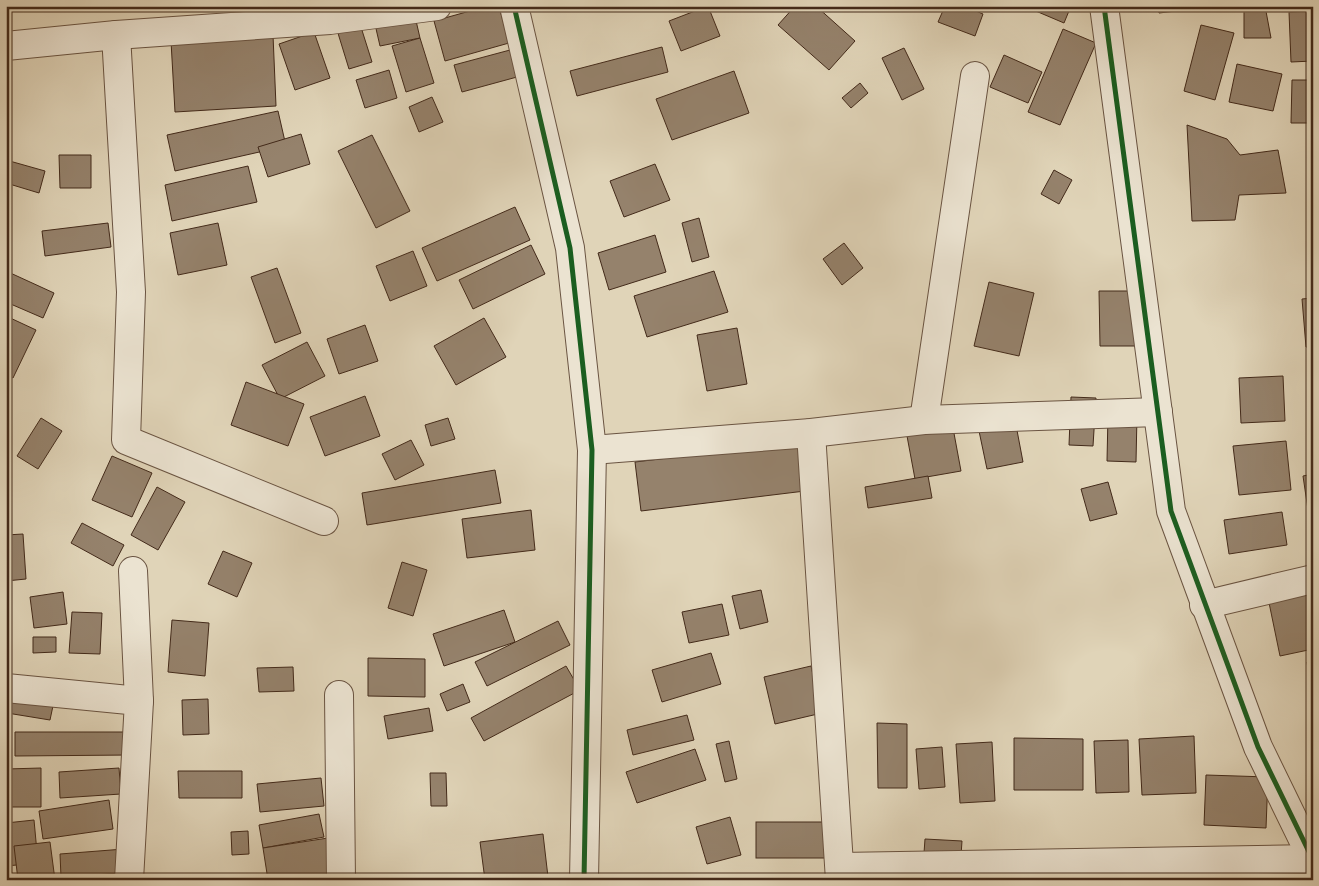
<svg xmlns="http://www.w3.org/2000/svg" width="1319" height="886" font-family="'IM FELL DW Pica',serif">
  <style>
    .building { fill: #95826c; stroke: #432a1a }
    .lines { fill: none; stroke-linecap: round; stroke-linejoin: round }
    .minor-casing { stroke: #6a5442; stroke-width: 30 }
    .minor { stroke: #ebe3d1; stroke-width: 28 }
    .cycleway-casing { stroke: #ebe3d1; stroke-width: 8 }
    .cycleway { stroke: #1b5e20; stroke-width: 5 }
  </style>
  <rect width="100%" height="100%" fill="#e0d4b8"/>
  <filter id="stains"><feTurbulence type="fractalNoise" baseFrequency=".004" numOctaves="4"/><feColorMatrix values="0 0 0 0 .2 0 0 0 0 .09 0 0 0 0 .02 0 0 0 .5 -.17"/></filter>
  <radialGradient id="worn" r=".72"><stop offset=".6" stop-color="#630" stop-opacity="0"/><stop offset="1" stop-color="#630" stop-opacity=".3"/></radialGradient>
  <g class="building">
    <path d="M488 6H499L509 43 445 61 434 21Z"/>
    <path d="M708 6 720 36 681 51 669 21Z"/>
    <path d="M795 6H816L855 41 829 70 778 25Z"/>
    <path d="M945 6H964L983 14 975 36 938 22Z"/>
    <path d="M1024 6H1071L1064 23Z"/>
    <path d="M1158 6H1210V7L1159 13Z"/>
    <path d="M1244 6H1265L1271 38H1244Z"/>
    <path d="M1313 11V61L1291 62 1289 12Z"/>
    <path d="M414 12 420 38 380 46 374 20Z"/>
    <path d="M360 24 372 62 349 69 337 30Z"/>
    <path d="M1201 25 1234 33 1215 100 1184 91Z"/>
    <path d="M1063 29 1096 43 1060 125 1028 112Z"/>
    <path d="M314 32 330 78 295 90 279 44Z"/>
    <path d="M273 35 276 106 175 112 171 41Z"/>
    <path d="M420 38 434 83 406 92 392 46Z"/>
    <path d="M662 47 668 72 577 96 570 71Z"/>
    <path d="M904 48 924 89 902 100 882 58Z"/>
    <path d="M510 50 517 77 462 92 454 65Z"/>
    <path d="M1004 55 1042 72 1028 103 990 87Z"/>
    <path d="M1237 64 1282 74 1273 111 1229 102Z"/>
    <path d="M389 70 397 98 365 108 356 80Z"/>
    <path d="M734 71 749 113 672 140 656 99Z"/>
    <path d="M1292 80H1313V123H1291Z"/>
    <path d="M860 83 868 93 851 108 842 98Z"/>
    <path d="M432 97 443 122 419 132 409 107Z"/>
    <path d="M278 111 286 146 175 171 167 135Z"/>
    <path d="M1187 125 1227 139 1240 155 1278 150 1286 193 1239 195 1235 220 1192 221Z"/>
    <path d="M301 134 310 164 268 177 258 147Z"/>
    <path d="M372 135 410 211 376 228 338 151Z"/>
    <path d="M59 155H91V188H60Z"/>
    <path d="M6 160 45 171 39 193 6 183Z"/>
    <path d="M655 164 670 200 624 217 610 181Z"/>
    <path d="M248 166 257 202 172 221 165 185Z"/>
    <path d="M1054 170 1072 180 1059 204 1041 194Z"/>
    <path d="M515 207 530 240 437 281 422 248Z"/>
    <path d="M699 218 709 257 692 262 682 223Z"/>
    <path d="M108 223 111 247 45 256 42 231Z"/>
    <path d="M218 223 227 265 178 275 170 233Z"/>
    <path d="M655 235 666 272 609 290 598 253Z"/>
    <path d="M844 243 863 268 842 285 823 259Z"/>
    <path d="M531 245 545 274 473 309 459 280Z"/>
    <path d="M413 251 427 286 390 301 376 266Z"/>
    <path d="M277 268 301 333 275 343 251 277Z"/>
    <path d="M6 271 54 293 43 318 6 302Z"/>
    <path d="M714 271 728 312 647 337 634 296Z"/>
    <path d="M989 282 1034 293 1019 356 974 346Z"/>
    <path d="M1099 291H1135V346H1100Z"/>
    <path d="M1313 298V347H1306L1302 299Z"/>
    <path d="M6 316 36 330 13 378 6 374Z"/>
    <path d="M484 318 506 357 456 385 434 346Z"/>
    <path d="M365 325 378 361 339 374 327 339Z"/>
    <path d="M737 328 747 384 707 391 697 335Z"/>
    <path d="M307 342 325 376 280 399 262 365Z"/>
    <path d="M1283 376 1285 421 1241 423 1239 378Z"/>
    <path d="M246 382 304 404 288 446 231 425Z"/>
    <path d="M365 396 380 436 325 456 310 417Z"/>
    <path d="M1071 397 1096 398 1093 446 1069 445Z"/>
    <path d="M1012 404 1023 462 987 469 975 412Z"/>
    <path d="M1108 415H1137L1136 462 1107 461Z"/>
    <path d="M41 418 62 431 38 469 17 456Z"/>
    <path d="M448 418 455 439 431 446 425 425Z"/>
    <path d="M953 428 961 471 915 479 907 436Z"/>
    <path d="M411 440 424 465 395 480 382 454Z"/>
    <path d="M1286 441 1291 490 1239 495 1233 446Z"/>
    <path d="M798 442 805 491 641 511 635 462Z"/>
    <path d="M112 456 152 473 132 517 92 500Z"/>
    <path d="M495 470 501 503 367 525 362 493Z"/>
    <path d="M1313 474V544L1303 476Z"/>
    <path d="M928 476 932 498 868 508 865 487Z"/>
    <path d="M1108 482 1117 514 1090 521 1081 489Z"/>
    <path d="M157 487 185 502 158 550 131 535Z"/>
    <path d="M531 510 535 550 467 558 462 519Z"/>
    <path d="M1282 512 1287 545 1229 554 1224 520Z"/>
    <path d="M82 523 124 545 113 566 71 543Z"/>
    <path d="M23 534 26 579 6 581V535Z"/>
    <path d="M223 551 252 563 237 597 208 584Z"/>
    <path d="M402 562 427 570 413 616 388 608Z"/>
    <path d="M1309 585 1313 605V649L1280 656 1267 593Z"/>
    <path d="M761 590 768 622 740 629 732 596Z"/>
    <path d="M63 592 67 624 34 628 30 597Z"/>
    <path d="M722 604 729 635 689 643 682 612Z"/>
    <path d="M504 610 515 642 444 666 433 634Z"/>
    <path d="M72 612 102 613 100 654 69 653Z"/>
    <path d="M172 620 209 623 205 676 168 672Z"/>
    <path d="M558 621 570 645 487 686 475 662Z"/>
    <path d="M33 637H56V652L33 653Z"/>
    <path d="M711 653 721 684 662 702 652 670Z"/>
    <path d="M368 658 425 659V697L368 696Z"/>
    <path d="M1313 661V703L1307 662Z"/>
    <path d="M566 666 580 690 484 741 471 718Z"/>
    <path d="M811 666 822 713 775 724 764 677Z"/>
    <path d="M293 667 294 691 259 692 257 668Z"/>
    <path d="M463 684 470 702 447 711 440 694Z"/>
    <path d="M10 693 54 701 50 720 7 713Z"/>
    <path d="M208 699 209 734 183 735 182 700Z"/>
    <path d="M429 708 433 731 388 739 384 716Z"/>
    <path d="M687 715 694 740 633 755 627 730Z"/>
    <path d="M877 723 907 724V788H878Z"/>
    <path d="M15 732H130V755L15 756Z"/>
    <path d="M1194 736 1196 793 1142 795 1139 739Z"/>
    <path d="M1014 738 1083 739V790H1014Z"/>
    <path d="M1128 740 1129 792 1096 793 1094 741Z"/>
    <path d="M729 741 737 779 725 782 716 744Z"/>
    <path d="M992 742 995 801 960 803 956 744Z"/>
    <path d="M942 747 945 787 919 789 916 749Z"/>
    <path d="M695 749 706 780 637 803 626 772Z"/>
    <path d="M41 768V807H6V769Z"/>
    <path d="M119 768 121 794 60 798 59 772Z"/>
    <path d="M178 771H242V798H179Z"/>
    <path d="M430 773H446L447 806H431Z"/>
    <path d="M1206 775 1268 777 1266 828 1204 825Z"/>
    <path d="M321 778 324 806 260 812 257 784Z"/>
    <path d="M109 800 113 829 43 839 39 811Z"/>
    <path d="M319 814 324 837 263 848 259 825Z"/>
    <path d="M730 817 741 855 707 864 696 827Z"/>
    <path d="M34 820 38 863 6 866V823Z"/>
    <rect x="756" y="822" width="70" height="36"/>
    <path d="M248 831 249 854 232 855 231 832Z"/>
    <path d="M543 834 548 877 523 880H485L480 842Z"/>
    <path d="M328 838 334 876 309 880H268L263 848Z"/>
    <path d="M925 839 962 841 960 870 923 867Z"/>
    <path d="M50 842 55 880H18L14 846Z"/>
    <path d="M124 849 125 873 61 877 60 854Z"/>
    <path d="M1230 865 1231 880H1199L1198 867Z"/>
    <path d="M1136 866 1182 867V880H1135Z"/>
    <rect x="1079" y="869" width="43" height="11"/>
    <path d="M1051 874 1052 880H1028V877Z"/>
  </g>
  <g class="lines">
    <g class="minor-casing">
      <g id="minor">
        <path d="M514 6 570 248 592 450 584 880"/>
        <path d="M1104 6 1171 511 1258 747 1313 860"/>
        <path d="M116 35 131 292 126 440 324 521"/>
        <path d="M6 46 116 35 330 20 437 6"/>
        <path d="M924 420 975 76"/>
        <path d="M811 433 840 880"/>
        <path d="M592 450 811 433 924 420 1158 412"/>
        <path d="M133 571 139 701"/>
        <path d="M1204 605 1313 579"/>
        <path d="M6 688 139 701 129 880"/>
        <path d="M339 695 341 880"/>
        <path d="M840 867 1312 859"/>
      </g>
    </g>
    <use href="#minor" class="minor"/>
    <g class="cycleway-casing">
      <g id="cycleway">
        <path d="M514 6 570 248 592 450 584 880"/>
        <path d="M1104 6 1171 511 1258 747 1313 860"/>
      </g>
    </g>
    <use href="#cycleway" class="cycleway"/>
  </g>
  <rect width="1319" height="886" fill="none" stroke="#e0d4b8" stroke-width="25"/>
  <rect x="8" y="8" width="1304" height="871" fill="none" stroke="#432a1a" stroke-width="2.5"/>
  <rect x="12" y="12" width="1294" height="861" fill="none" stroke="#432a1a"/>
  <rect width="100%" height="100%" filter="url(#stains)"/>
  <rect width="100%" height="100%" fill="url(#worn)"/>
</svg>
